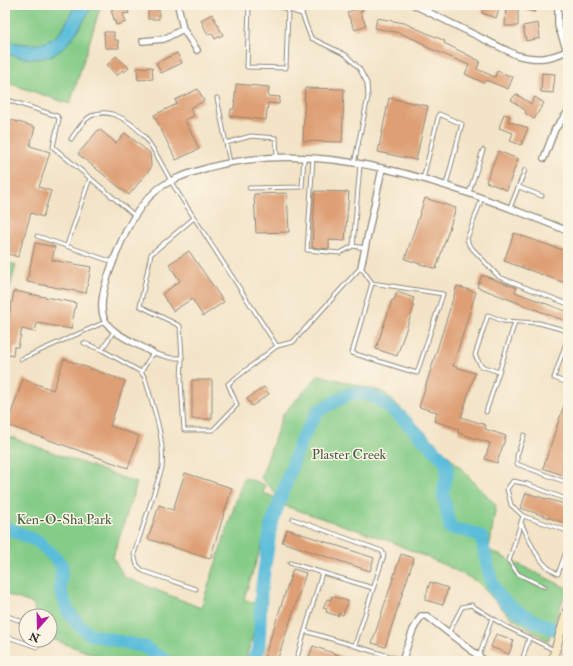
<svg xmlns="http://www.w3.org/2000/svg" width="573" height="666" font-family="'IM FELL Double Pica',serif">
  <style>
    .green { fill: #85cc88; stroke: #587c5a }
    .water { fill: #5cbdda; stroke: #447482 }
    .lines { fill: none; stroke-linecap: round; stroke-linejoin: round }
    .river { stroke: #5cbdda; stroke-width: 13 }
    .building { fill: #de9f74 }
    .lane-casing { stroke: #8f887a; stroke-width: 5 }
    .street-casing { stroke: #8f887a; stroke-width: 8 }
    .secondary-casing { stroke: #8f887a; stroke-width: 10 }
    .lane { stroke: #fff; stroke-width: 3 }
    .street { stroke: #fff; stroke-width: 5.5 }
    .secondary { stroke: #f8e8c3; stroke-width: 8 }
    .labels { text-anchor: middle; stroke-width: 3; stroke-linejoin: round; paint-order: stroke }
    .park-label { font-size: 14px; fill: #465b47; stroke: #fcf5e5 }
  </style>
  <rect width="100%" height="100%" fill="#fcf5e5"/>
  <filter id="ink" filterUnits="userSpaceOnUse"><feTurbulence type="fractalNoise" baseFrequency=".025" numOctaves="2"/><feDisplacementMap in="SourceGraphic" scale="8" xChannelSelector="R" yChannelSelector="G"/><feConvolveMatrix kernelMatrix="1 2 1 2 8 2 1 2 1" color-interpolation-filters="sRGB"/></filter>
  <filter id="wash" filterUnits="userSpaceOnUse"><feTurbulence type="fractalNoise" baseFrequency=".012" numOctaves="4" result="noise"/><feDisplacementMap in="SourceGraphic" scale="16" xChannelSelector="R" yChannelSelector="G"/><feGaussianBlur stdDeviation="0.9" result="paint"/><feColorMatrix in="noise" values="0 0 0 0 0 0 0 0 0 0 0 0 0 0 0 0 0 1.4 0 .05"/><feComposite in="paint" operator="in"/></filter>
  <g filter="url(#wash)">
    <rect width="100%" height="100%" fill="#f3e4c8"/>
    <g class="green">
      <path d="M5 5H101L70 104 5 82Z"/>
      <path d="M5 262 16 265 5 305Z"/>
      <path d="M319 375 384 392 448 455 496 505 489 550 567 588 548 641 509 616 478 582 447 566 387 540 285 506 272 489 261 478 283 414Z"/>
      <path d="M5 435 137 483 113 557 124 577 201 608 244 477 265 485 263 493 277 498 244 599 262 606 245 661H110L50 638V616H35L34 604 5 594Z"/>
      <path d="M568 634V658L563 655Z"/>
    </g>
    <path class="water" d="M75 5H93C69 45 58 71 5 53V40C21 45 44 48 57 35 65 28 70 14 75 5Z"/>
    <g class="lines">
      <g class="river">
        <path d="M5 527 39 542 62 565 60 589 68 611 77 623 89 634 144 647 166 661"/>
        <path d="M252 661 259 650 261 592 271 526 301 440 318 411 351 393 365 394 378 399 401 417 444 460 448 469 443 493 450 528C460 531 472 530 481 537 485 552 487 570 493 585 503 610 544 626 568 634"/>
      </g>
    </g>
    <g id="blocks">
      <g class="building">
        <path d="M126 5 129 13 123 14 126 22 116 25 111 10Z"/>
        <rect x="148" y="5" width="11" height="14"/>
        <path d="M353 5H362L364 9 360 12 366 25 355 30 347 13 355 9Z"/>
        <path d="M484 5H501L496 18 482 13Z"/>
        <path d="M506 5H537L535 12 518 8V26H505Z"/>
        <path d="M212 14 223 35 215 39 212 33 208 35 201 20Z"/>
        <path d="M377 18 404 23 445 41 444 43 480 61 477 69 495 77 497 71 513 77 508 89 486 80 484 83 465 74 469 65 424 46 425 44 400 33 375 28Z"/>
        <path d="M538 23 540 38 526 41 523 26Z"/>
        <path d="M104 32H114V40H118L119 48H105Z"/>
        <path d="M177 53 182 63 161 73 156 63Z"/>
        <path d="M116 56 129 68 124 72 122 70 117 76 107 65Z"/>
        <path d="M152 67 153 79 138 80 137 68Z"/>
        <path d="M542 73 555 74 553 93 541 92Z"/>
        <path d="M236 84 269 87 268 96 280 97 279 104 268 103 266 120 230 116 231 109H234Z"/>
        <path d="M305 88 344 89 342 142 303 141Z"/>
        <path d="M198 89 204 101 190 108 194 116 185 120 199 149 176 160 154 115 177 104 175 100Z"/>
        <path d="M516 94 531 104 535 97 544 103 534 119 525 113 526 111 511 100Z"/>
        <path d="M389 98 428 106 416 160 378 152Z"/>
        <path d="M504 114 510 116 508 121 528 128 521 145 510 141 513 133 499 128Z"/>
        <path d="M8 119 35 127 30 146 50 152 39 187 51 191 43 217 31 213 18 257 5 253V128Z"/>
        <path d="M99 129 116 143 125 133 150 153 151 166 150 169 129 195 78 154Z"/>
        <path d="M498 151 518 159 507 190 486 182Z"/>
        <path d="M315 191 349 192 345 241 329 240V249L312 247Z"/>
        <path d="M287 193 289 232 256 233 254 194Z"/>
        <path d="M425 198 456 208 436 269 405 259Z"/>
        <path d="M514 233 568 252V284L504 261Z"/>
        <path d="M35 243 55 247 52 260 91 267 86 293 27 282Z"/>
        <path d="M189 251 224 302 203 316 192 299 173 311 162 294 180 281 169 264Z"/>
        <path d="M482 275 517 288 515 292 568 312V322L477 287Z"/>
        <path d="M457 286 476 292 453 366 475 373 461 417 486 425 485 429 506 436 497 463 485 459 490 443 458 433 459 429 434 421 437 412 419 407Z"/>
        <path d="M14 291 76 303 71 329 37 323 35 332 22 329 18 347H14L13 356 5 354V326H7Z"/>
        <path d="M397 292 414 298 412 305 414 306 397 356 376 349 392 300H394Z"/>
        <path d="M64 359 125 381 110 426 139 436 128 468 7 425 23 379 53 390Z"/>
        <rect x="192" y="380" width="20" height="39"/>
        <path d="M264 387 269 394 252 406 247 399Z"/>
        <path d="M567 396H568V477L543 468Z"/>
        <path d="M185 473 232 488 210 559 148 539 159 505 173 510Z"/>
        <path d="M526 493 568 505 567 524 521 508Z"/>
        <path d="M287 529 374 558 370 571 282 542Z"/>
        <path d="M401 554 414 558 385 647 372 643Z"/>
        <path d="M293 569 306 573 277 661H274L264 658Z"/>
        <path d="M430 582 448 588 443 605 425 600Z"/>
        <path d="M332 596 348 601 343 615 339 613 338 616 326 612 327 609 323 608 327 599 331 600Z"/>
        <path d="M496 634 514 640 509 654 491 647Z"/>
        <path d="M313 646 353 660V661L308 660Z"/>
      </g>
    </g>
  </g>
  <g filter="url(#ink)">
    <use href="#blocks" fill-opacity="0" stroke="#8f887a" stroke-width="1"/>
    <g class="lines">
      <g class="lane-casing">
        <g id="lane">
          <path d="M249 5 247 67 286 68 288 10"/>
          <path d="M274 5 302 14"/>
          <path d="M304 5 302 14 311 38 346 55 359 68 367 83 368 97 354 164"/>
          <path d="M217 98 230 163"/>
          <path d="M11 101 57 116 59 119 53 147 90 178 67 245"/>
          <path d="M71 139C77 131 82 121 91 116 99 112 107 112 115 115 146 127 156 155 171 181"/>
          <path d="M226 143 251 136 276 138 277 158"/>
          <path d="M313 158 307 250 340 253 353 246"/>
          <path d="M360 165 353 246 365 248"/>
          <path d="M90 178 134 215"/>
          <path d="M423 179 439 114 462 124 446 185"/>
          <path d="M171 182 277 346 228 384 237 405 213 430H184L181 381 182 358 180 326 140 306 151 254 194 218"/>
          <path d="M519 187 542 196"/>
          <path d="M249 188 302 187 304 158"/>
          <path d="M469 193 483 150"/>
          <path d="M482 198 467 239 469 245 499 277 568 304"/>
          <path d="M510 208 525 170"/>
          <path d="M37 236 113 262"/>
          <path d="M568 337 554 378 568 383"/>
          <path d="M84 343 102 350 141 372 145 378C153 407 165 437 162 468L134 554 137 565 143 571 196 589"/>
          <path d="M277 346 293 342 361 267 372 283 443 294 417 373 352 353 372 283"/>
          <path d="M102 350 114 331"/>
          <path d="M21 359 105 322"/>
          <path d="M141 372 153 353 171 358H182"/>
          <path d="M499 372 515 322"/>
          <path d="M486 412 499 372 481 366 475 355 488 315 503 321 539 323 568 331"/>
          <path d="M524 435 517 456V464L568 483"/>
          <path d="M568 500 527 484 513 481 507 489 511 505 523 516 568 531"/>
          <path d="M523 516 509 561 518 574 545 587"/>
          <path d="M293 519 382 551 384 555 355 645"/>
          <path d="M521 523C531 542 537 564 558 574L568 546"/>
          <path d="M290 563 373 588"/>
          <path d="M5 615 26 623"/>
          <path d="M305 631 402 660"/>
          <path d="M449 632 462 607 471 605 505 626 554 650"/>
          <path d="M5 636 37 647 40 640"/>
          <path d="M479 656 492 618"/>
          <path d="M296 661 322 573"/>
          <path d="M522 661 529 638"/>
        </g>
      </g>
      <g class="street-casing">
        <g id="street">
          <path d="M178 5 183 29 197 50"/>
          <path d="M414 5 516 55C536 60 547 60 567 51"/>
          <path d="M558 5V26L568 53"/>
          <path d="M143 41 164 39 183 29"/>
          <path d="M544 158 555 129 568 112"/>
          <path d="M361 267 382 169"/>
          <path d="M153 353C110 329 90 328 109 273 120 243 132 210 158 189 172 178 191 173 207 168 329 134 456 187 568 231"/>
          <path d="M402 661 413 630 421 616H427L485 661"/>
        </g>
      </g>
      <g class="secondary-casing">
        <path id="secondary" d="M552 661 568 608"/>
      </g>
      <use href="#lane" class="lane"/>
      <use href="#street" class="street"/>
      <use href="#secondary" class="secondary"/>
    </g>
  </g>
  <g class="labels">
    <g class="park-label">
      <text x="349" y="459">Plaster Creek</text>
      <text x="64" y="524">Ken-O-Sha Park</text>
    </g>
  </g>
  <rect width="573" height="666" fill="none" stroke="#fcf5e5" stroke-width="20"/>
  <g transform="translate(38 628) rotate(200)"><circle r="19" fill="#fcf5e5" stroke="#a8a49b"/>
  <path d="M0-3L7 15L0 10L-7 15Z" fill="#b5179e"/>
  <text y="-6" font-size="11" font-weight="bold" text-anchor="middle" fill="#2b2b2b">N</text>
  </g>
</svg>
